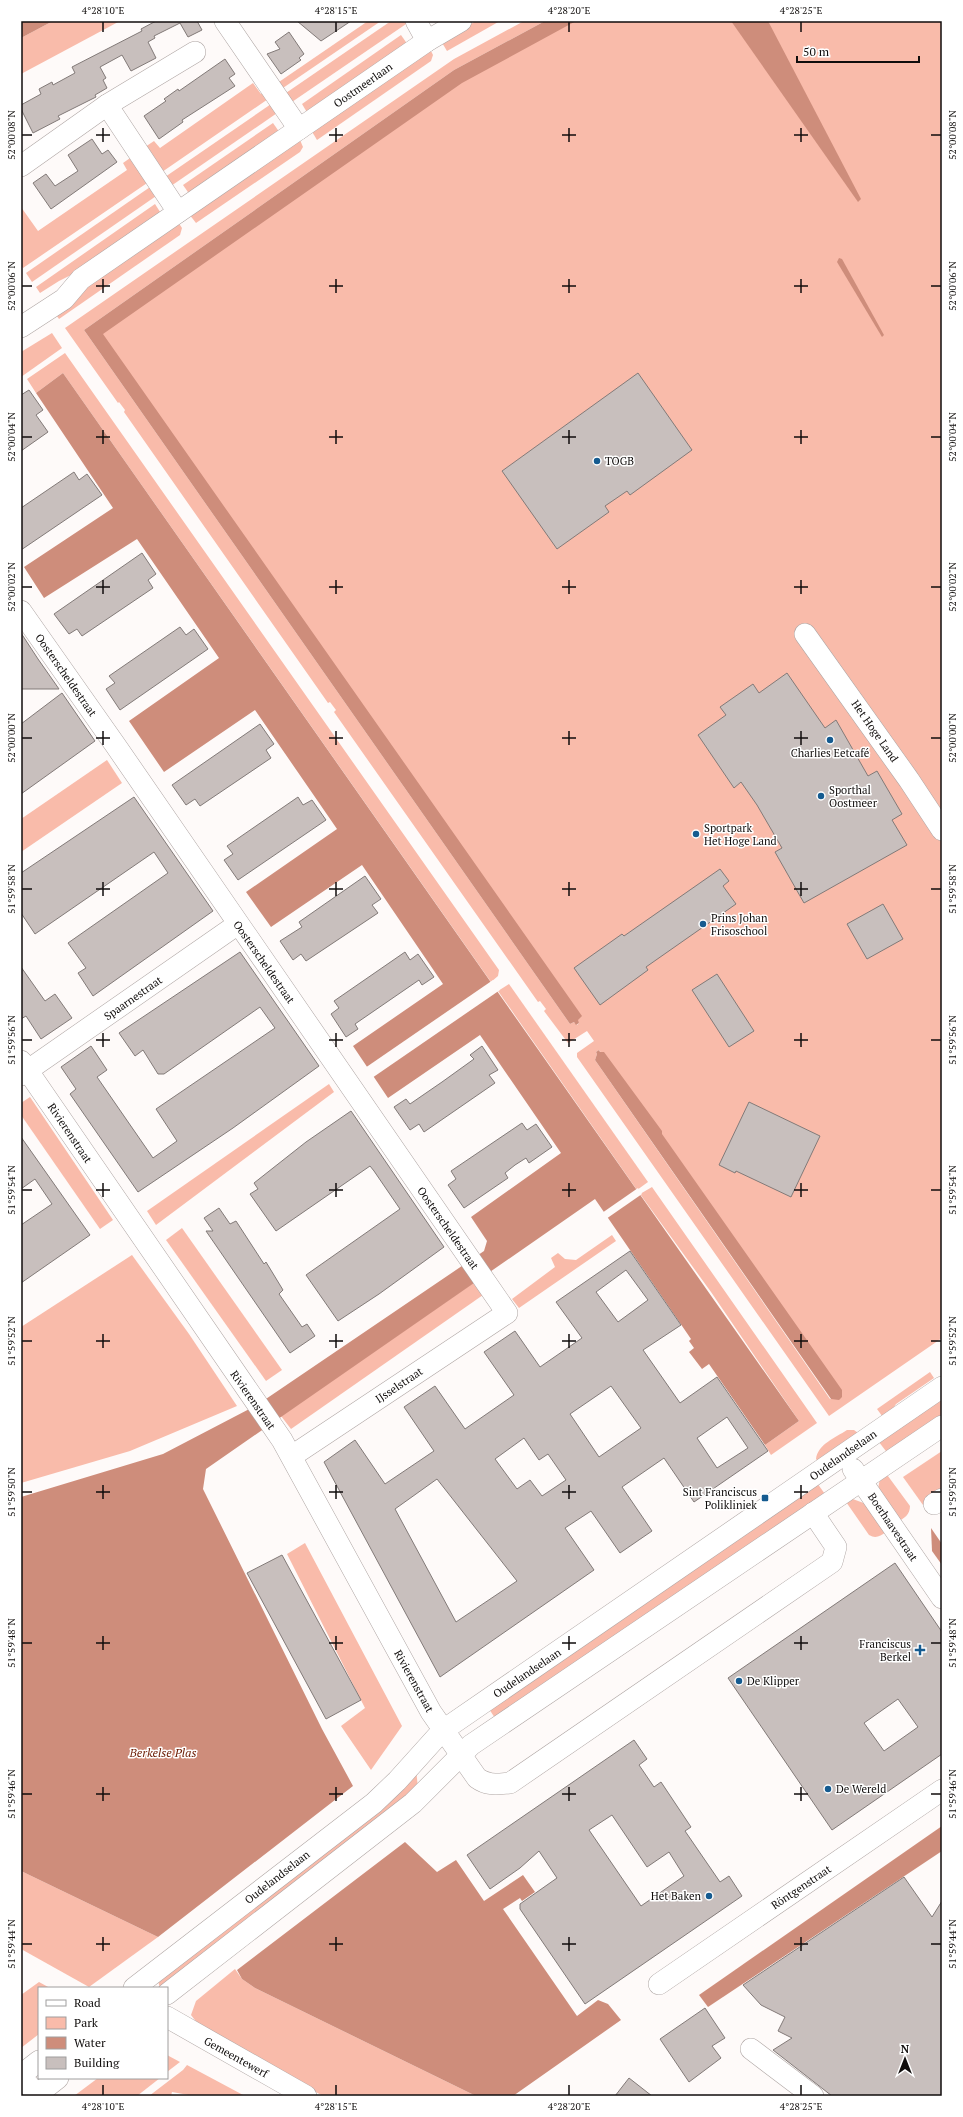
<svg xmlns="http://www.w3.org/2000/svg" width="963" height="2117" font-family="'PT Serif',serif">
  <style>
    .green { fill: #f9bbaa; fill-rule: evenodd }
    .water { fill: #ce8d7b }
    .pier { fill: #fefaf9 }
    .building { fill: #c8bfbd; stroke: #827a78; fill-rule: evenodd }
    .lines { fill: none; stroke-linecap: round; stroke-linejoin: round }
    .minor-casing { stroke: #afa6a4; stroke-width: 22 }
    .minor { stroke: #fff; stroke-width: 21 }
    .ticks { fill: none; stroke: #100d0c; stroke-width: 1.5 }
    .poi-dot { fill: #155b90; stroke: #fff; stroke-width: 1.5 }
    .labels { text-anchor: middle; stroke-width: 3; stroke-linejoin: round; paint-order: stroke }
    .street-label { font-size: 11px; fill: #100d0c; stroke: #fff }
    .poi-label { font-size: 11px; fill: #100d0c; stroke: #fff; text-anchor: start }
    .water-label { font-size: 12px; font-style: italic; fill: #70220a; stroke: #fff }
    .neatline { fill: none; stroke: #100d0c; stroke-width: 1.5 }
    .ticks-label { font-size: 10px; text-anchor: middle; fill: #100d0c }
  </style>
  <rect width="100%" height="100%" fill="#fefaf9"/>
  <g class="green">
    <path d="M53 21H120L21 74V38Z"/>
    <path d="M368 21H381L280 90 276 84Z"/>
    <path d="M391 21 409 22 289 104 283 95Z"/>
    <path d="M476 21H500L447 51 441 41Z"/>
    <path d="M524 21H545L454 70 84 330 570 1024 574 1022 577 1025 579 1023 98 333 468 75 573 21H942V1338L829 1416 577 1057V1053L594 1041 587 1031 568 1043 544 1011 546 1009 540 1001 538 1002 334 712 336 710 330 702 328 703 124 412 125 410 119 402 118 403 65 328 454 59ZM599 1050 842 1395 839 1399H830L595 1060 597 1054 596 1052Z"/>
    <path d="M401 35 408 45 308 114 302 104Z"/>
    <path d="M430 49 433 55 431 61 317 140 311 130Z"/>
    <path d="M253 83 261 94 267 91 271 97 162 172 145 147 154 141 160 148Z"/>
    <path d="M274 102 280 111 171 186 165 177Z"/>
    <path d="M273 123 280 133 190 195 183 185Z"/>
    <path d="M300 140 303 147 300 152 196 223 189 214Z"/>
    <path d="M133 156 150 181 23 268 21 265V207L38 231 127 170 123 163Z"/>
    <path d="M153 185 159 194 32 282 26 273Z"/>
    <path d="M155 204 162 215 77 272 59 281 40 293 36 287Z"/>
    <path d="M178 222 182 228 180 235 59 319 54 312 85 286Z"/>
    <path d="M52 333 62 348 21 377V352Z"/>
    <path d="M65 353 499 970 498 976 491 982 63 373 36 393 27 379Z"/>
    <path d="M107 760 122 783 21 852V819Z"/>
    <path d="M509 984 648 1182 637 1190 498 991Z"/>
    <path d="M329 1084 334 1092 156 1225 147 1211Z"/>
    <path d="M30 1097 113 1220 100 1229 21 1115V1103Z"/>
    <path d="M652 1187 817 1423 771 1455 765 1445 799 1421 711 1292 640 1194Z"/>
    <path d="M182 1228 282 1370 266 1381 166 1240Z"/>
    <path d="M612 1235 616 1241 519 1308 512 1299 555 1267 551 1258 558 1253 565 1259 576 1260Z"/>
    <path d="M132 1255 189 1334 237 1406 130 1451 21 1483V1327Z"/>
    <path d="M473 1283 483 1295 291 1429 281 1416Z"/>
    <path d="M930 1372 934 1378 896 1404 885 1420 877 1409Z"/>
    <path d="M942 1391V1421L889 1455 875 1437Z"/>
    <path d="M847 1430H854L858 1433 821 1465 816 1459C818 1444 835 1438 847 1430Z"/>
    <path d="M942 1451V1492L923 1505 903 1477Z"/>
    <path d="M885 1472 910 1506C910 1515 904 1518 898 1522 886 1505 869 1491 885 1472Z"/>
    <path d="M815 1480 827 1497 497 1721 487 1706Z"/>
    <path d="M850 1498 869 1505 886 1532C880 1536 876 1539 869 1535L844 1499Z"/>
    <path d="M305 1543 402 1726 371 1770 341 1726 365 1708 287 1554Z"/>
    <path d="M416 1769 418 1788 160 1988 158 1981Z"/>
    <path d="M21 1871 158 1937 89 1987 21 1949Z"/>
    <path d="M235 1969 242 1979 255 1988 476 2096H323L201 2028 191 2015 196 2001Z"/>
    <path d="M39 1982 50 1988H39V2034L21 2048V1995Z"/>
    <path d="M167 2055 180 2062 167 2072Z"/>
    <path d="M187 2065 245 2096H194L172 2092 171 2096H149L183 2070Z"/>
    <path d="M98 2078H160L137 2096H74Z"/>
  </g>
  <g class="water">
    <path d="M21 21H53L21 38Z"/>
    <path d="M545 21H576L462 83 103 334 582 1016 578 1020 579 1023 576 1025 574 1022 570 1024 84 330 454 70Z"/>
    <path d="M731 21H768L861 199 858 202Z"/>
    <path d="M839 258 842 259 884 335 882 337 837 262Z"/>
    <path d="M63 373 799 1421 765 1445 709 1364 702 1369 689 1352 694 1348 689 1341 691 1339 595 1199 206 1469 203 1489 322 1729 353 1786 158 1937 21 1871V1497L163 1454 257 1405 484 1251 487 1241 471 1217 561 1153 480 1035 388 1098 353 1046 443 984 362 865 271 927 246 892 337 829 255 710 164 772 129 721 219 658 137 539 44 598 24 567 113 508 36 393Z"/>
    <path d="M599 1050 600 1052H604L662 1131V1134L842 1390V1397L839 1400 831 1399 595 1060 597 1054 596 1052Z"/>
    <path d="M931 1528 942 1544V1565L932 1551Z"/>
    <path d="M942 1826V1851L708 2007 699 1995Z"/>
    <path d="M405 1842 437 1872 456 1860 484 1901 523 1875 535 1892 522 1901 520 1898 503 1909 577 2016 598 2000 608 2004 621 2020 513 2096H476L255 1988 242 1979 237 1970Z"/>
  </g>
  <g class="pier">
    <path d="M493 980 500 990 372 1078 365 1068Z"/>
    <path d="M638 1188 642 1194 606 1219 602 1213Z"/>
  </g>
  <g class="building">
    <path d="M156 21H197L202 30 188 37 180 23 154 36 155 38 148 42 156 58 131 71 122 55 100 67 106 78 103 80 107 88 95 95 96 97 58 116 60 119 33 133 21 109V105L41 94 39 89 52 82 53 85 75 73 72 67 142 31 141 29Z"/>
    <path d="M297 21H351L321 41Z"/>
    <path d="M289 32 304 54 299 58 301 60 281 74 267 54 280 49 275 42Z"/>
    <path d="M225 59 235 74 229 78 235 86 182 120 183 122 159 139 144 116 166 101 164 99 178 89 179 91Z"/>
    <path d="M92 139 102 154 108 150 117 162 51 209 33 183 46 174 55 186 78 171 68 155Z"/>
    <path d="M638 373 692 450 630 495 627 491 605 506 609 512 557 549 502 471Z"/>
    <path d="M29 390 43 410 36 415 48 432 21 451V395Z"/>
    <path d="M74 472 79 480 87 474 102 495 21 550V508Z"/>
    <path d="M142 553 156 574 148 580 153 588 82 636 77 629 69 634 54 614Z"/>
    <path d="M180 627 186 635 194 629 208 649 120 710 106 689 115 683 109 676Z"/>
    <path d="M21 633 38 659 59 689H21Z"/>
    <path d="M787 673 825 728 836 720 868 776 877 771 902 814 892 820 907 845 804 903 775 852 782 848 757 805 741 782 734 788 698 735 726 715 720 707 753 684 759 693Z"/>
    <path d="M62 693 95 741 21 794V724Z"/>
    <path d="M260 724 274 744 266 750 271 758 200 806 195 799 186 805 172 785Z"/>
    <path d="M134 797 213 911 93 996 78 973 86 968 68 943 168 873 154 852 35 934 21 913V873Z"/>
    <path d="M298 797 303 805 312 800 326 820 238 880 224 860 233 854 227 846Z"/>
    <path d="M720 869 729 881 723 886 736 904 646 967 648 970 600 1005 574 968 622 934 624 936Z"/>
    <path d="M365 876 381 899 372 905 378 913 306 961 301 954 293 960 280 941 302 927 299 922Z"/>
    <path d="M883 904 903 939 867 959 847 924Z"/>
    <path d="M240 952 319 1066 233 1128 138 1192 70 1094 76 1089 61 1067 91 1046 107 1070 97 1077 153 1158 177 1141 156 1109 275 1028 260 1007 164 1074H158L143 1050 135 1056 119 1033Z"/>
    <path d="M405 952 410 960 418 954 434 977 422 985 419 980 355 1024 358 1029 346 1037 331 1014 339 1008 334 1001Z"/>
    <path d="M21 967 45 1001 55 994 72 1018 41 1039 26 1016 21 1019Z"/>
    <path d="M717 974 754 1031 729 1047 692 990Z"/>
    <path d="M482 1046 498 1070 489 1075 495 1083 424 1132 419 1124 410 1130 394 1107 406 1099 410 1104 442 1082 474 1059 470 1055Z"/>
    <path d="M749 1102 820 1136 791 1197 736 1171 735 1173 719 1165Z"/>
    <path d="M351 1111 444 1247 379 1294 338 1321 306 1275 400 1209 374 1171 370 1166 276 1231 250 1194 258 1189 254 1183 306 1142Z"/>
    <path d="M522 1123 527 1130 536 1124 552 1147 529 1163 526 1158 515 1165 505 1173 508 1178 464 1208 448 1185 456 1179 451 1171Z"/>
    <path d="M21 1137 90 1235 21 1283V1225L52 1204 35 1179 21 1189Z"/>
    <path d="M219 1208 230 1224 236 1221 264 1264 266 1262 283 1290 279 1294 302 1327 307 1324 315 1336 290 1353 206 1231H213L204 1218Z"/>
    <path d="M630 1251 681 1325 643 1350 680 1403 717 1377 768 1451 694 1502 664 1458 622 1487 652 1531 620 1553 591 1511 565 1528 594 1570 440 1677 324 1462 355 1440 385 1484 434 1451 404 1407 435 1386 465 1429 514 1395 484 1352 515 1331 540 1367 582 1338 556 1302ZM626 1270 648 1300 618 1322 596 1292ZM611 1386 641 1428 599 1457 570 1414ZM727 1417 748 1448 717 1468 697 1438ZM524 1438 539 1460 548 1454 566 1480 542 1496 530 1480 517 1489 495 1459ZM437 1479 517 1581 456 1622 395 1509Z"/>
    <path d="M282 1555 361 1700 326 1719 247 1573Z"/>
    <path d="M895 1563 942 1632V1754L832 1830 728 1678ZM898 1699 918 1727 884 1751 864 1723Z"/>
    <path d="M634 1740 647 1759 639 1765 654 1787 661 1782 691 1827 685 1831 720 1882 729 1876 742 1896 585 2004 520 1909V1904L557 1878 539 1851 520 1868 490 1889 467 1855ZM612 1815 647 1867 669 1852 684 1876 641 1906 589 1830Z"/>
    <path d="M904 1877 932 1917 942 1901V2096H832L773 2050 792 2038 778 2031 785 2017 761 2005 743 1985Z"/>
    <path d="M705 2008 725 2038 712 2046 721 2058 689 2082 660 2039Z"/>
    <path d="M629 2078 652 2096H615Z"/>
  </g>
  <g class="lines">
    <g class="minor-casing">
      <g id="minor">
        <path d="M225 21 299 129"/>
        <path d="M416 21 427 41"/>
        <path d="M107 105 178 212"/>
        <path d="M21 166 107 105 195 52"/>
        <path d="M21 327 64 299 81 279 427 41 461 21"/>
        <path d="M21 611 116 746 507 1313 292 1456"/>
        <path d="M805 634 909 780 942 830"/>
        <path d="M21 1061 282 1440 431 1712 477 1778C488 1786 497 1784 510 1783L832 1562 836 1547 813 1513"/>
        <path d="M21 1075 238 924"/>
        <path d="M853 1469 942 1598"/>
        <path d="M934 1504 942 1499"/>
        <path d="M659 1984 942 1790"/>
        <path d="M134 1988 374 1803 397 1781 442 1731 942 1387"/>
        <path d="M167 1994 413 1803 471 1745 942 1426"/>
        <path d="M167 2017 306 2096"/>
        <path d="M751 2049 813 2096"/>
        <path d="M21 2075 39 2061"/>
        <path d="M21 2077 37 2094"/>
        <path d="M35 2096 58 2078"/>
      </g>
    </g>
    <use href="#minor" class="minor"/>
  </g>
  <path class="ticks" d="M103 22V32M336 22V32M569 22V32M801 22V32M103 128V142M336 128V142M569 128V142M801 128V142M22 135H32M96 135H110M329 135H343M562 135H576M794 135H808M931 135H941M103 279V293M336 279V293M569 279V293M801 279V293M22 286H32M96 286H110M329 286H343M562 286H576M794 286H808M931 286H941M103 430V444M336 430V444M569 430V444M801 430V444M22 437H32M96 437H110M329 437H343M562 437H576M794 437H808M931 437H941M103 580V594M336 580V594M569 580V594M801 580V594M22 587H32M96 587H110M329 587H343M562 587H576M794 587H808M931 587H941M103 731V745M336 731V745M569 731V745M801 731V745M22 738H32M96 738H110M329 738H343M562 738H576M794 738H808M931 738H941M103 882V896M336 882V896M569 882V896M801 882V896M22 889H32M96 889H110M329 889H343M562 889H576M794 889H808M931 889H941M103 1033V1047M336 1033V1047M569 1033V1047M801 1033V1047M22 1040H32M96 1040H110M329 1040H343M562 1040H576M794 1040H808M931 1040H941M103 1183V1197M336 1183V1197M569 1183V1197M801 1183V1197M22 1190H32M96 1190H110M329 1190H343M562 1190H576M794 1190H808M931 1190H941M103 1334V1348M336 1334V1348M569 1334V1348M801 1334V1348M22 1341H32M96 1341H110M329 1341H343M562 1341H576M794 1341H808M931 1341H941M103 1485V1499M336 1485V1499M569 1485V1499M801 1485V1499M22 1492H32M96 1492H110M329 1492H343M562 1492H576M794 1492H808M931 1492H941M103 1636V1650M336 1636V1650M569 1636V1650M801 1636V1650M22 1643H32M96 1643H110M329 1643H343M562 1643H576M794 1643H808M931 1643H941M103 1787V1801M336 1787V1801M569 1787V1801M801 1787V1801M22 1794H32M96 1794H110M329 1794H343M562 1794H576M794 1794H808M931 1794H941M103 1937V1951M336 1937V1951M569 1937V1951M801 1937V1951M22 1944H32M96 1944H110M329 1944H343M562 1944H576M794 1944H808M931 1944H941M103 2085V2095M336 2085V2095M569 2085V2095M801 2085V2095"/>
  <g class="poi-dot">
    <circle cx="597" cy="461" r="4"/>
    <circle cx="830" cy="740" r="4"/>
    <circle cx="821" cy="796" r="4"/>
    <circle cx="696" cy="834" r="4"/>
    <circle cx="703" cy="924" r="4"/>
    <rect x="761" y="1494" width="8" height="8" rx="2"/>
    <path d="M918 1644h4v4h4v4h-4v4h-4v-4h-4v-4h4z"/>
    <circle cx="739" cy="1681" r="4"/>
    <circle cx="828" cy="1789" r="4"/>
    <circle cx="709" cy="1896" r="4"/>
  </g>
  <g class="labels">
    <g class="street-label">
      <text transform="translate(363 85) rotate(-35)" y="4">Oostmeerlaan</text>
      <text transform="translate(66 675) rotate(55)" y="4">Oosterscheldestraat</text>
      <text transform="translate(875 731) rotate(55)" y="4">Het Hoge Land</text>
      <text transform="translate(264 962) rotate(55)" y="4">Oosterscheldestraat</text>
      <text transform="translate(133 998) rotate(-35)" y="4">Spaarnestraat</text>
      <text transform="translate(70 1133) rotate(56)" y="4">Rivierenstraat</text>
      <text transform="translate(448 1228) rotate(55)" y="4">Oosterscheldestraat</text>
      <text transform="translate(399 1385) rotate(-34)" y="4">IJsselstraat</text>
      <text transform="translate(253 1400) rotate(55)" y="4">Rivierenstraat</text>
      <text transform="translate(843 1455) rotate(-35)" y="4">Oudelandselaan</text>
      <text transform="translate(893 1527) rotate(56)" y="4">Boerhaavestraat</text>
      <text transform="translate(527 1673) rotate(-34)" y="4">Oudelandselaan</text>
      <text transform="translate(414 1681) rotate(61)" y="4">Rivierenstraat</text>
      <text transform="translate(277 1877) rotate(-38)" y="4">Oudelandselaan</text>
      <text transform="translate(801 1887) rotate(-34)" y="4">Röntgenstraat</text>
      <text transform="translate(236 2057) rotate(29)" y="4">Gemeentewerf</text>
    </g>
    <g class="poi-label">
      <text x="605" y="465">TOGB</text>
      <text x="830" y="757" text-anchor="middle">Charlies Eetcafé</text>
      <text x="829" y="794">Sporthal<tspan x="829" dy="13">Oostmeer</tspan></text>
      <text x="704" y="832">Sportpark<tspan x="704" dy="13">Het Hoge Land</tspan></text>
      <text x="711" y="922">Prins Johan<tspan x="711" dy="13">Frisoschool</tspan></text>
      <text x="757" y="1496" text-anchor="end">Sint Franciscus<tspan x="757" dy="13">Polikliniek</tspan></text>
      <text x="911" y="1648" text-anchor="end">Franciscus<tspan x="911" dy="13">Berkel</tspan></text>
      <text x="747" y="1685">De Klipper</text>
      <text x="836" y="1793">De Wereld</text>
      <text x="701" y="1900" text-anchor="end">Het Baken</text>
    </g>
    <g class="water-label">
      <text x="163" y="1757">Berkelse Plas</text>
    </g>
  </g>
  <rect width="963" height="2117" fill="none" stroke="#ffffff" stroke-width="44"/>
  <rect x="38" y="1987" width="130" height="92" fill="#ffffff" stroke="#9f9e9e"/>
  <rect x="46" y="2000" width="20" height="6" fill="#ffffff" stroke="#9f9e9e"/>
  <text x="74" y="2007" font-size="12" fill="#100d0c">Road</text>
  <rect x="46" y="2017" width="20" height="12" fill="#f9bbaa" stroke="#9f9e9e"/>
  <text x="74" y="2027" font-size="12" fill="#100d0c">Park</text>
  <rect x="46" y="2037" width="20" height="12" fill="#ce8d7b" stroke="#9f9e9e"/>
  <text x="74" y="2047" font-size="12" fill="#100d0c">Water</text>
  <rect x="46" y="2057" width="20" height="12" fill="#c8bfbd" stroke="#9f9e9e"/>
  <text x="74" y="2067" font-size="12" fill="#100d0c">Building</text>
  <g transform="translate(905 2059)" stroke="#ffffff" stroke-width="3" paint-order="stroke">
  <path d="M0-3L7 15L0 10L-7 15Z" fill="#100d0c"/>
  <text y="-6" font-size="11" font-weight="bold" text-anchor="middle" fill="#100d0c">N</text>
  </g>
  <path d="M797 56v6h122v-6" fill="none" stroke="#100d0c" stroke-width="2"/>
  <text x="803" y="56" font-size="12" fill="#100d0c" stroke="#ffffff" stroke-width="3" paint-order="stroke">50 m</text>
  <rect x="22" y="22" width="919" height="2073" class="neatline"/>
  <g class="ticks-label">
    <text x="103" y="14">4°28'10"E</text>
    <text x="336" y="14">4°28'15"E</text>
    <text x="569" y="14">4°28'20"E</text>
    <text x="801" y="14">4°28'25"E</text>
    <text transform="translate(11 135) rotate(-90)" y="4">52°00'08"N</text>
    <text transform="translate(952 135) rotate(-90)" y="4">52°00'08"N</text>
    <text transform="translate(11 286) rotate(-90)" y="4">52°00'06"N</text>
    <text transform="translate(952 286) rotate(-90)" y="4">52°00'06"N</text>
    <text transform="translate(11 437) rotate(-90)" y="4">52°00'04"N</text>
    <text transform="translate(952 437) rotate(-90)" y="4">52°00'04"N</text>
    <text transform="translate(11 587) rotate(-90)" y="4">52°00'02"N</text>
    <text transform="translate(952 587) rotate(-90)" y="4">52°00'02"N</text>
    <text transform="translate(11 738) rotate(-90)" y="4">52°00'00"N</text>
    <text transform="translate(952 738) rotate(-90)" y="4">52°00'00"N</text>
    <text transform="translate(11 889) rotate(-90)" y="4">51°59'58"N</text>
    <text transform="translate(952 889) rotate(-90)" y="4">51°59'58"N</text>
    <text transform="translate(11 1040) rotate(-90)" y="4">51°59'56"N</text>
    <text transform="translate(952 1040) rotate(-90)" y="4">51°59'56"N</text>
    <text transform="translate(11 1190) rotate(-90)" y="4">51°59'54"N</text>
    <text transform="translate(952 1190) rotate(-90)" y="4">51°59'54"N</text>
    <text transform="translate(11 1341) rotate(-90)" y="4">51°59'52"N</text>
    <text transform="translate(952 1341) rotate(-90)" y="4">51°59'52"N</text>
    <text transform="translate(11 1492) rotate(-90)" y="4">51°59'50"N</text>
    <text transform="translate(952 1492) rotate(-90)" y="4">51°59'50"N</text>
    <text transform="translate(11 1643) rotate(-90)" y="4">51°59'48"N</text>
    <text transform="translate(952 1643) rotate(-90)" y="4">51°59'48"N</text>
    <text transform="translate(11 1794) rotate(-90)" y="4">51°59'46"N</text>
    <text transform="translate(952 1794) rotate(-90)" y="4">51°59'46"N</text>
    <text transform="translate(11 1944) rotate(-90)" y="4">51°59'44"N</text>
    <text transform="translate(952 1944) rotate(-90)" y="4">51°59'44"N</text>
    <text x="103" y="2110">4°28'10"E</text>
    <text x="336" y="2110">4°28'15"E</text>
    <text x="569" y="2110">4°28'20"E</text>
    <text x="801" y="2110">4°28'25"E</text>
  </g>
</svg>
